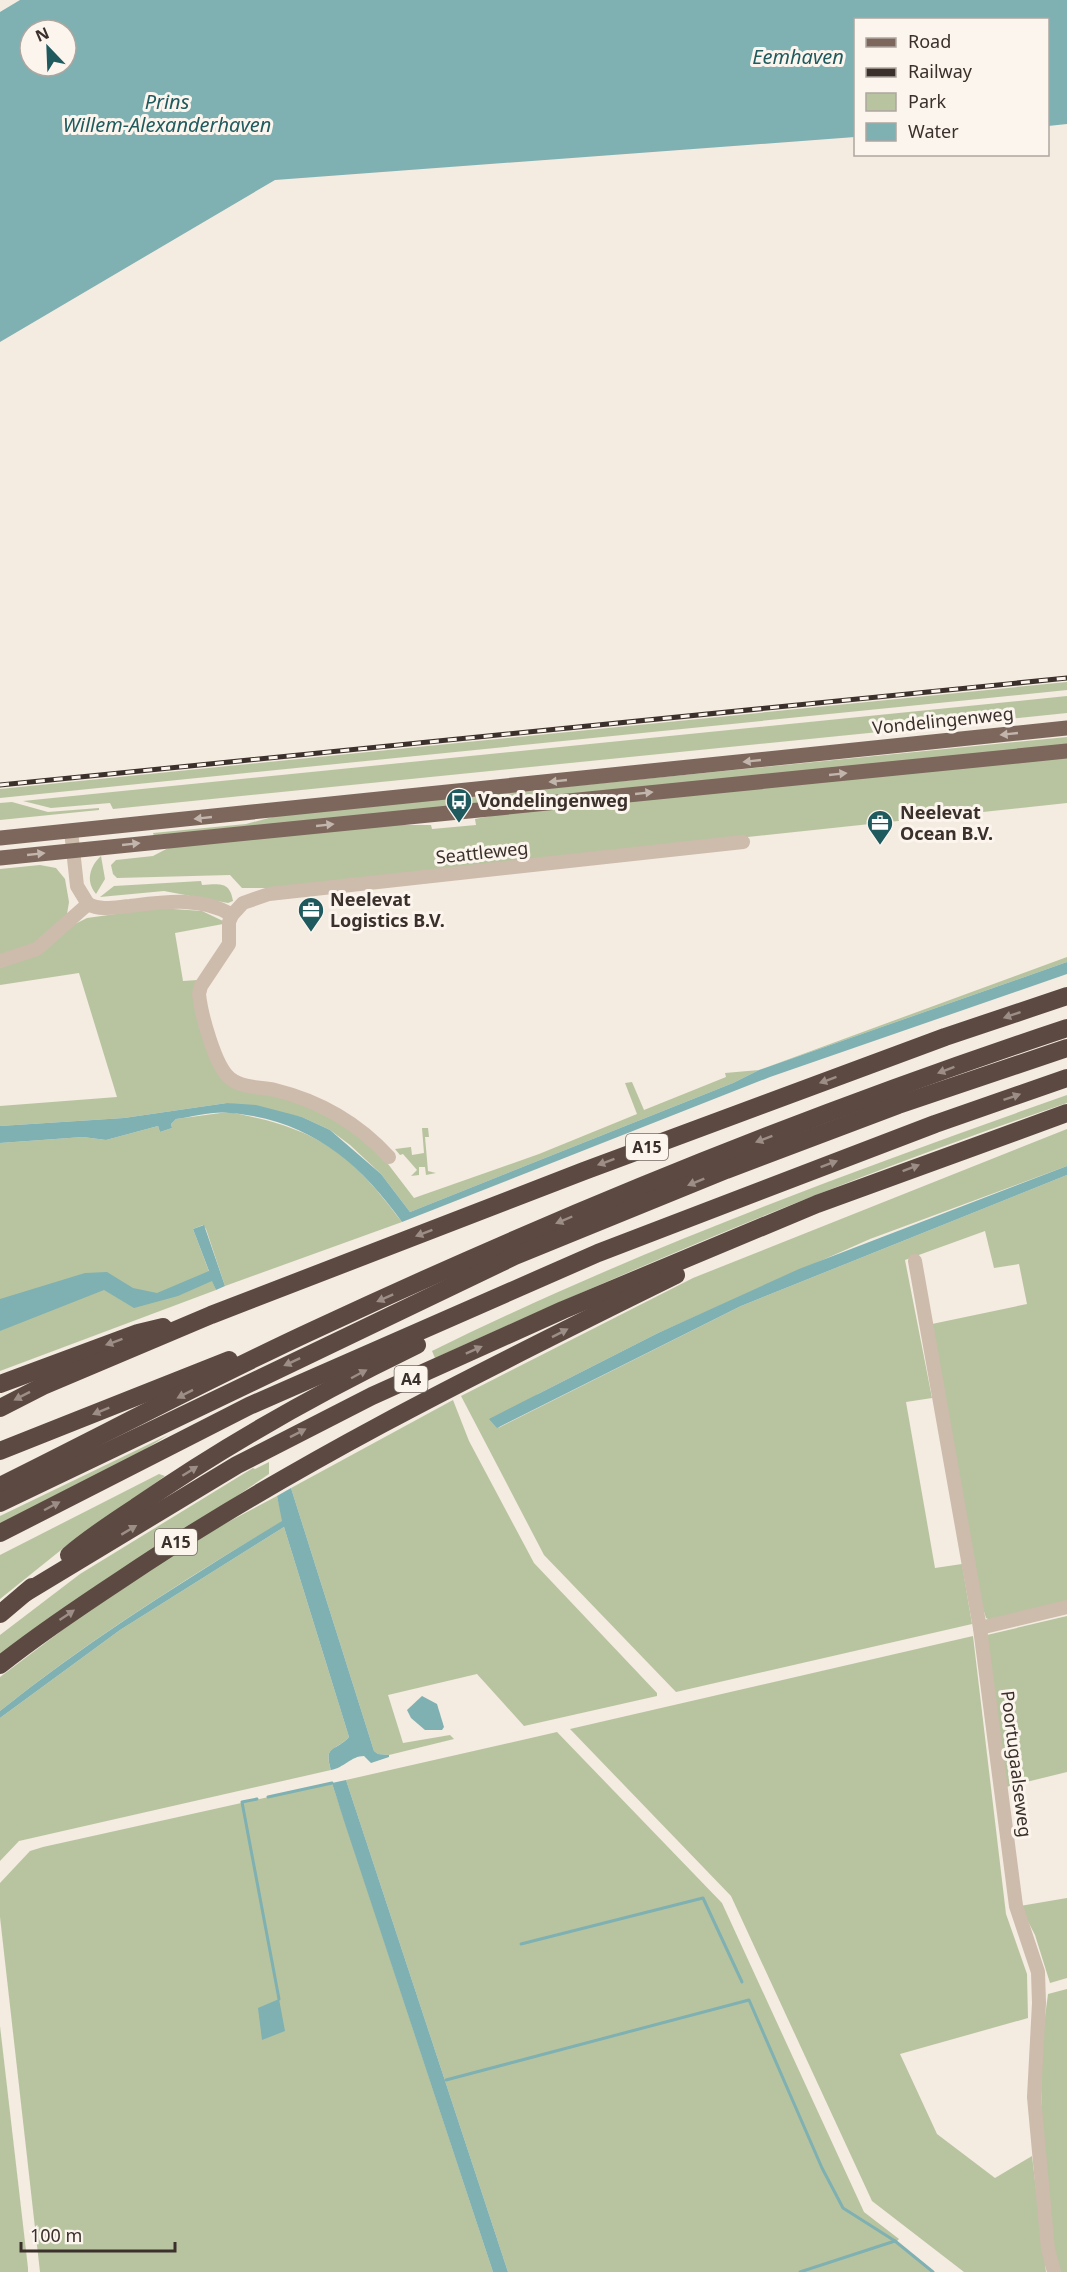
<svg xmlns="http://www.w3.org/2000/svg" width="1067" height="2272" font-family="'Noto Sans',sans-serif">
  <style>
    .green { fill: #b8c4a0 }
    .water { fill: #7fb0b2; fill-rule: evenodd }
    .lines { fill: none; stroke-linecap: round; stroke-linejoin: round }
    .stream { stroke: #7fb0b2; stroke-width: 3 }
    .minor { stroke: #cdbbac; stroke-width: 14 }
    .major { stroke: #7d675c; stroke-width: 15 }
    .highway { stroke: #5c4a42; stroke-width: 18 }
    .rail-casing { stroke: #3b302b; stroke-width: 5 }
    .rail { stroke: #fbf5ee; stroke-width: 3; stroke-dasharray: 9; stroke-linecap: butt }
    .oneway { fill: #c2b5ac }
    .oneway2 { fill: #9c8e87 }
    .labels { text-anchor: middle; stroke-width: 6; stroke-linejoin: round; paint-order: stroke }
    .shield { fill: #fbf5ee; stroke: #756b66; stroke-width: 1.5 }
    .shield-label { font-size: 16px; font-weight: bold; fill: #3b302b }
    .street-label { font-size: 18px; fill: #3b302b; stroke: #fbf5ee }
    .poi-label { font-size: 18px; font-weight: bold; fill: #3b302b; stroke: #fbf5ee; text-anchor: start }
    .water-label { font-size: 20px; font-style: italic; fill: #1f5a5e; stroke: #fbf5ee }
  </style>
  <rect width="100%" height="100%" fill="#f4ebe1"/>
  <g class="green">
    <path d="M1067 682V690L0 798V789Z"/>
    <path d="M1067 696V713L113 809 110 803 51 808 23 801Z"/>
    <path d="M1067 737V745L154 836 153 833 246 824 280 815Z"/>
    <path d="M1067 757V803L270 888H242L230 875 117 878 113 874 111 865 116 860 153 856 172 846 393 825H431L432 829 476 825 475 819 501 814Z"/>
    <path d="M12 802 48 812 99 808V810L0 820V803Z"/>
    <path d="M101 856 105 879 96 894C85 881 90 866 101 856Z"/>
    <path d="M40 865 56 868 65 879 69 902 67 914 35 944 0 955V869Z"/>
    <path d="M201 881 202 885C219 884 230 881 233 901L228 903 164 891 100 897 114 886Z"/>
    <path d="M159 908 202 911 223 921V924L175 933 183 981 198 980 218 1073 226 1083 300 1103 352 1129 388 1164 414 1198 539 1154 637 1114 625 1083 632 1082 644 1110 726 1077 725 1073 759 1070 1067 957V962L759 1070 733 1083 410 1212 381 1174 350 1145 330 1130 302 1117 227 1103 124 1118 0 1126V1106L117 1097 79 973 0 985V968L42 953 75 924 87 918Z"/>
    <path d="M1067 1095V1103C852 1175 642 1264 435 1358L432 1351C637 1250 852 1171 1067 1095Z"/>
    <path d="M228 1112C317 1128 349 1151 402 1222L225 1286 206 1229 203 1225 193 1229 216 1290 0 1371V1143L83 1137 106 1140 158 1126 160 1132 172 1128 171 1124 176 1119Z"/>
    <path d="M422 1128H428L429 1137H425L428 1171 436 1173 426 1175 425 1167H419V1175L411 1176 417 1170 403 1154 400 1155 395 1149 411 1147 412 1155 424 1153Z"/>
    <path d="M1067 1129V1166L870 1239 658 1333 538 1394 498 1428 741 1306 1067 1175V1603L990 1620 986 1618 982 1605 932 1324 1027 1304 1019 1264 994 1268 985 1231 905 1260 932 1398 906 1402 935 1568 962 1564 972 1624 676 1692 544 1555 461 1396 693 1278Z"/>
    <path d="M453 1400 469 1441 534 1563 657 1693V1696L524 1726 477 1674 388 1695 403 1743 450 1735 454 1739 389 1755 378 1754 374 1751 291 1488Z"/>
    <path d="M168 1435 117 1467 0 1528V1516Z"/>
    <path d="M269 1462V1474L0 1659V1635L80 1574 253 1468 255 1469Z"/>
    <path d="M159 1474 165 1476 66 1546 0 1599V1555Z"/>
    <path d="M277 1496 283 1521C185 1579 89 1640 0 1711V1677L105 1598 179 1548Z"/>
    <path d="M284 1527 349 1737C335 1752 323 1745 331 1770L19 1841 0 1861V1718L120 1630Z"/>
    <path d="M1067 1616V1772L1006 1787 987 1635Z"/>
    <path d="M973 1636 1006 1914 1027 1974 1028 2018 900 2054 937 2134 995 2178 1032 2156 1046 2272H964L872 2201 731 1896 570 1729Z"/>
    <path d="M557 1732 722 1903 864 2212 899 2239 896 2242 933 2272H508L346 1780Z"/>
    <path d="M332 1783 493 2272H40L0 1917V1883L30 1851 43 1847Z"/>
    <path d="M1067 1898V1978L1050 1983 1035 1935 1020 1906Z"/>
    <path d="M1067 1989V2272H1061C1051 2246 1050 2219 1047 2191 1040 2125 1038 2061 1048 1994Z"/>
    <path d="M0 2026 28 2268V2272H0Z"/>
  </g>
  <g class="water">
    <path d="M20 0H1067V124L1048 126V20H856L855 137 275 180 0 342V12ZM30 30H66V66H30Z"/>
    <path d="M1067 962V974L770 1077 402 1222C359 1161 307 1119 230 1113 213 1111 193 1117 176 1119L171 1124 172 1128 160 1132 158 1126 106 1140 83 1137 0 1143V1126L124 1118 227 1103 256 1105 302 1117 330 1130 381 1174 410 1212 733 1083 759 1070Z"/>
    <path d="M1067 1166V1175L741 1306 497 1428 489 1419 658 1333 799 1269Z"/>
    <path d="M204 1225 225 1286 216 1290 212 1281 178 1296 134 1308 104 1290 0 1331V1299L85 1273 107 1272 133 1288 157 1293 209 1271 193 1229Z"/>
    <path d="M291 1488 374 1751 378 1754 389 1755V1757L371 1763 364 1756C351 1756 344 1768 331 1770 323 1744 336 1752 349 1737L284 1527 120 1630 0 1718V1711C89 1640 185 1580 282 1521L277 1496Z"/>
    <path d="M422 1696 437 1704 444 1727 442 1730H425L411 1718 407 1710Z"/>
    <path d="M346 1780 508 2272H493L344 1821 332 1783Z"/>
    <path d="M279 1999 285 2031 262 2040 258 2008Z"/>
  </g>
  <g class="lines">
    <g class="stream">
      <path d="M268 1797 332 1783"/>
      <path d="M257 1799 242 1802 279 1999"/>
      <path d="M521 1944 703 1898 742 1982"/>
      <path d="M446 2080 749 2000 822 2168 843 2208 895 2241"/>
      <path d="M800 2272 895 2241 933 2272"/>
    </g>
    <g class="minor">
      <path d="M71 831 77 886 88 904"/>
      <path d="M0 961 37 949 88 904C101 911 116 907 130 906 163 902 202 896 232 915"/>
      <path d="M389 1157C358 1123 320 1101 275 1090 261 1087 242 1088 231 1079 215 1068 201 1013 199 994L201 986 229 944V922L232 915 243 903 269 894 743 842"/>
      <path d="M915 1261 980 1628 1016 1906 1038 1972 1039 2003 1034 2097 1048 2249 1054 2272"/>
      <path d="M980 1628 1067 1607"/>
    </g>
    <g class="major">
      <path d="M0 838 1067 728"/>
      <path d="M0 858 1067 751"/>
    </g>
    <g class="highway">
      <path d="M0 1384 138 1333 163 1327"/>
      <path d="M0 1408 43 1386 211 1315 584 1171 945 1037 1067 996"/>
      <path d="M0 1451 229 1360"/>
      <path d="M0 1486C105 1434 208 1379 314 1330 558 1216 811 1113 1067 1028"/>
      <path d="M0 1503 515 1256 726 1170 898 1105 1067 1048"/>
      <path d="M0 1533 249 1406 598 1253 935 1124 1067 1078"/>
      <path d="M69 1555C90 1537 113 1522 136 1507 225 1445 320 1392 417 1345"/>
      <path d="M25 1593 237 1465 372 1396 563 1310 817 1204 1067 1113"/>
      <path d="M0 1614 32 1587"/>
      <path d="M0 1665C39 1634 81 1606 122 1579 297 1461 488 1368 676 1275"/>
    </g>
    <g class="rail-casing">
      <path id="rail" d="M0 785 1067 678"/>
    </g>
    <use href="#rail" class="rail"/>
  </g>
  <defs><path id="oneway-solid" d="M-6-.8H1V-3.2L6.5 0L1 3.2V.8H-6Z" transform="scale(1.5)"/></defs>
  <g class="oneway">
    <use href="#oneway-solid" transform="translate(1009 734) rotate(174)"/>
    <use href="#oneway-solid" transform="translate(752 761) rotate(174)"/>
    <use href="#oneway-solid" transform="translate(838 774) rotate(-6)"/>
    <use href="#oneway-solid" transform="translate(558 781) rotate(174)"/>
    <use href="#oneway-solid" transform="translate(644 793) rotate(-6)"/>
    <use href="#oneway-solid" transform="translate(203 818) rotate(174)"/>
    <use href="#oneway-solid" transform="translate(325 825) rotate(-6)"/>
    <use href="#oneway-solid" transform="translate(131 844) rotate(-6)"/>
    <use href="#oneway-solid" transform="translate(36 854) rotate(-6)"/>
  </g>
  <g class="oneway2">
    <use href="#oneway-solid" transform="translate(1012 1015) rotate(161)"/>
    <use href="#oneway-solid" transform="translate(946 1070) rotate(159)"/>
    <use href="#oneway-solid" transform="translate(828 1080) rotate(160)"/>
    <use href="#oneway-solid" transform="translate(1012 1097) rotate(-19)"/>
    <use href="#oneway-solid" transform="translate(764 1139) rotate(159)"/>
    <use href="#oneway-solid" transform="translate(606 1162) rotate(160)"/>
    <use href="#oneway-solid" transform="translate(829 1164) rotate(-21)"/>
    <use href="#oneway-solid" transform="translate(911 1168) rotate(-21)"/>
    <use href="#oneway-solid" transform="translate(696 1182) rotate(158)"/>
    <use href="#oneway-solid" transform="translate(564 1220) rotate(157)"/>
    <use href="#oneway-solid" transform="translate(424 1233) rotate(159)"/>
    <use href="#oneway-solid" transform="translate(385 1298) rotate(156)"/>
    <use href="#oneway-solid" transform="translate(560 1333) rotate(-27)"/>
    <use href="#oneway-solid" transform="translate(114 1342) rotate(160)"/>
    <use href="#oneway-solid" transform="translate(474 1350) rotate(-24)"/>
    <use href="#oneway-solid" transform="translate(292 1362) rotate(155)"/>
    <use href="#oneway-solid" transform="translate(359 1374) rotate(-28)"/>
    <use href="#oneway-solid" transform="translate(185 1394) rotate(153)"/>
    <use href="#oneway-solid" transform="translate(22 1396) rotate(153)"/>
    <use href="#oneway-solid" transform="translate(101 1411) rotate(158)"/>
    <use href="#oneway-solid" transform="translate(298 1433) rotate(-27)"/>
    <use href="#oneway-solid" transform="translate(190 1471) rotate(-32)"/>
    <use href="#oneway-solid" transform="translate(52 1506) rotate(-28)"/>
    <use href="#oneway-solid" transform="translate(129 1530) rotate(-31)"/>
    <use href="#oneway-solid" transform="translate(67 1615) rotate(-34)"/>
  </g>
  <defs>
    <g id="bus-pin" transform="scale(1.35)"><path d="M0 17L-7.5 6A9.5 9.5 0 1 1 7.5 6Z" fill="#1f5a5e" stroke="#fbf5ee"/><path d="M-5-6H5V4H4V6H2V4H-2V6H-4V4H-5ZM-3.5-4V0h7V-4ZM-3.5 1.2v1.5H-2V1.2ZM2 1.2v1.5H3.5V1.2Z" fill="#fff"/></g>
    <g id="office-pin" transform="scale(1.35)"><path d="M0 17L-7.5 6A9.5 9.5 0 1 1 7.5 6Z" fill="#1f5a5e" stroke="#fbf5ee"/><path d="M-6-3h4V-5.5h4V-3h4V5H-6ZM-1-4.5V-3h2v-1.5ZM-6 0V1H6V0Z" fill="#fff"/></g>
  </defs>
  <g fill-rule="evenodd">
    <use href="#bus-pin" x="459" y="801"/>
    <use href="#office-pin" x="880" y="823"/>
    <use href="#office-pin" x="311" y="910"/>
  </g>
  <g class="labels">
    <g class="shield">
      <rect x="626" y="1134" width="42" height="26" rx="4.5"/>
      <rect x="394.5" y="1366" width="33" height="26" rx="4.5"/>
      <rect x="155" y="1529" width="42" height="26" rx="4.5"/>
    </g>
    <g class="shield-label">
      <text x="647" y="1153">A15</text>
      <text x="411" y="1385">A4</text>
      <text x="176" y="1548">A15</text>
    </g>
    <g class="street-label">
      <text transform="translate(943 721) rotate(-6)" y="6">Vondelingenweg</text>
      <text transform="translate(482 853) rotate(-6)" y="6">Seattleweg</text>
      <text transform="translate(1016 1764) rotate(83)" y="6">Poortugaalseweg</text>
    </g>
    <g class="poi-label">
      <text x="478" y="807">Vondelingenweg</text>
      <text x="900" y="819">Neelevat<tspan x="900" dy="21">Ocean B.V.</tspan></text>
      <text x="330" y="906">Neelevat<tspan x="330" dy="21">Logistics B.V.</tspan></text>
    </g>
    <g class="water-label">
      <text x="798" y="64">Eemhaven</text>
      <text x="167" y="109">Prins<tspan x="167" dy="23">Willem-Alexanderhaven</tspan></text>
    </g>
  </g>
  <rect x="854" y="18" width="195" height="138" fill="#fbf5ee" stroke="#aea6a0" stroke-width="1.5"/>
  <rect x="866" y="38" width="30" height="9" fill="#7d675c" stroke="#aea6a0" stroke-width="1.5"/>
  <text x="908" y="48" font-size="18" fill="#3b302b">Road</text>
  <rect x="866" y="68" width="30" height="9" fill="#3b302b" stroke="#aea6a0" stroke-width="1.5"/>
  <text x="908" y="78" font-size="18" fill="#3b302b">Railway</text>
  <rect x="866" y="93" width="30" height="18" fill="#b8c4a0" stroke="#aea6a0" stroke-width="1.5"/>
  <text x="908" y="108" font-size="18" fill="#3b302b">Park</text>
  <rect x="866" y="123" width="30" height="18" fill="#7fb0b2" stroke="#aea6a0" stroke-width="1.5"/>
  <text x="908" y="138" font-size="18" fill="#3b302b">Water</text>
  <g transform="translate(48 48) rotate(337)"><circle r="28" fill="#fbf5ee" stroke="#aea6a0" stroke-width="1.5"/>
  <path d="M0-4.5L10 22L0 15L-10 22Z" fill="#1f5a5e"/>
  <text y="-9" font-size="16" font-weight="bold" text-anchor="middle" fill="#3b302b">N</text>
  </g>
  <path d="M21 2242v9h154v-9" fill="none" stroke="#3b302b" stroke-width="3"/>
  <text x="30" y="2242" font-size="18" fill="#3b302b" stroke="#fbf5ee" stroke-width="4.5" paint-order="stroke">100 m</text>
</svg>
